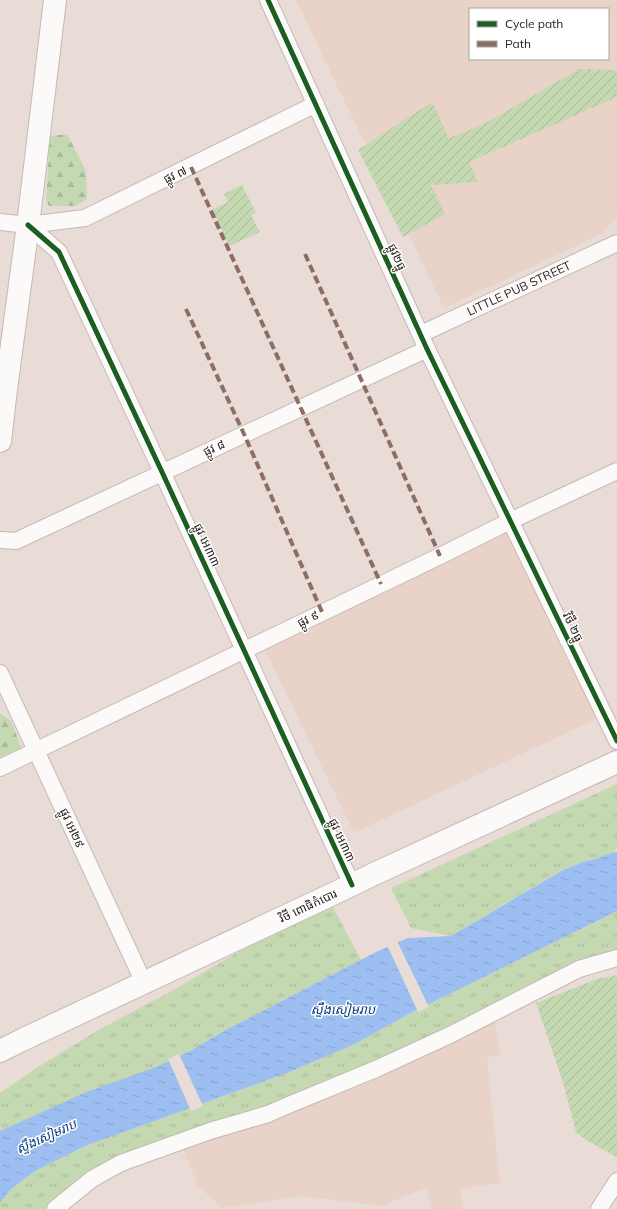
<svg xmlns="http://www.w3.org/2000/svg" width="617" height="1209" font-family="Mulish,'Noto Sans Khmer',sans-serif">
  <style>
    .built { fill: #e9d2c7; fill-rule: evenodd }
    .grass { fill: url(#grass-tufts) }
    .forest { fill: url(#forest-firs) }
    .garden { fill: url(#garden-furrows) }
    .water { fill: url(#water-ripples) }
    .pier { fill: #e9dcd6 }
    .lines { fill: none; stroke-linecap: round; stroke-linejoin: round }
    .minor-casing { stroke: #c4b9b5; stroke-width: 18 }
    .secondary-casing { stroke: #c4b9b5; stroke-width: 24 }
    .minor { stroke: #fcfaf9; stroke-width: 16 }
    .secondary { stroke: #fcfaf9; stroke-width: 22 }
    .quiet { stroke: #8d6e63; stroke-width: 4; stroke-dasharray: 8 4; stroke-linecap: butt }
    .cycleway-casing { stroke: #fff; stroke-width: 8 }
    .cycleway { stroke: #1b5e20; stroke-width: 5 }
    .labels { text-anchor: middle; stroke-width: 3; stroke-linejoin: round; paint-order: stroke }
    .street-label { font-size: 12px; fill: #261d19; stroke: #fff }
    .water-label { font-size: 13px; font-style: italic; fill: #0c3f7f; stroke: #fff }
  </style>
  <defs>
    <pattern id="grass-tufts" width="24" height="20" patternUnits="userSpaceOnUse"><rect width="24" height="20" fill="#c4d9b1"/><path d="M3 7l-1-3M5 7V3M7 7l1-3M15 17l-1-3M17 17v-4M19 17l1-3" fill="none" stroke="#a8ba98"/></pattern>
    <pattern id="forest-firs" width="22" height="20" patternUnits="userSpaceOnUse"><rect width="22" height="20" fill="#c4d9b1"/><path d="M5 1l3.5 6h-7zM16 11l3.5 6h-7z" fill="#a8ba98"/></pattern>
    <pattern id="garden-furrows" width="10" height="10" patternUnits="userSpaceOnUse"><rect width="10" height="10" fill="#c4d9b1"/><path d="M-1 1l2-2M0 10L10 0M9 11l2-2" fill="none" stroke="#a8ba98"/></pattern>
    <pattern id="water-ripples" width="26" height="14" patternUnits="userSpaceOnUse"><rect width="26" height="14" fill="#9dbef0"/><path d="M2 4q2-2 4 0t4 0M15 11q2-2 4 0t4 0" fill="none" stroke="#87a3cd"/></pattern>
  </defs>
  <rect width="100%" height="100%" fill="#e9dcd6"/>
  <g class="built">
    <path d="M296 0H617V215L604 233 444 308ZM470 9H608V59H470Z"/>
    <path d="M507 533 530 582 532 581 548 615 546 616 568 663 569 662 596 719 354 833 263 646Z"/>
    <path d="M494 1013 500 1054 487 1058 500 1183 475 1186 460 1190 463 1209H431L427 1187 382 1206 301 1196 222 1208 198 1186 183 1148Z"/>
  </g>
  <g class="grass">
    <path d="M617 784V848L614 852 596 859 582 862 560 871 451 936 411 928 391 888Z"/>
    <path d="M333 907 361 960 224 1031 190 1051 156 1067 0 1131V1093L38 1067 100 1029 170 992 266 936Z"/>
    <path d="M617 911V959L454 1030 261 1108 179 1136 49 1206 47 1209H0V1203L10 1190 35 1171 85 1146 287 1073 355 1044 407 1015Z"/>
  </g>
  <g class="forest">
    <path d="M67 134 86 171 87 199 75 206H49L46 201 50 136Z"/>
    <path d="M0 713 11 721 22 749 0 757Z"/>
  </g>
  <g class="garden">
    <path d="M579 69 614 70 617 73V97L469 162 478 182 431 185 445 214 403 237 358 150 432 102 449 138 486 123Z"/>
    <path d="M242 185 256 213 251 215 260 232 230 246 212 210 228 202 224 194Z"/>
    <path d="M617 975V1155L616 1157 586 1140 576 1132 563 1082 536 1003 597 979Z"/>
  </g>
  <path class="water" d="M614 852H617V911L407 1015 355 1044 287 1073 85 1146 35 1171 10 1190 0 1203V1131L84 1093 156 1067 190 1051 224 1031 376 952 408 938 451 936 561 871 582 862 596 859Z"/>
  <g class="pier">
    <path d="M397 941 429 1007 418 1012 387 945Z"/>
    <path d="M179 1054 203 1106 191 1111 168 1059Z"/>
  </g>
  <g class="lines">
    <g class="minor-casing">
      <g id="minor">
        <path d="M268 0 427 349 617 741"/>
        <path d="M0 222 28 225 85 218 316 104"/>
        <path d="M28 225 59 252 162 472 352 885"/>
        <path id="s1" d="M421 334 617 243"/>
        <path d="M0 540 16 541 427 349"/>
        <path d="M0 673 144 983"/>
        <path d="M0 768 440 556 510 521 617 471"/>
        <path d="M55 1209 92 1179 121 1163 210 1131 268 1114 291 1104 376 1069 452 1034 579 969 617 958"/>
        <path d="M599 1209 617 1181"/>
      </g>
    </g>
    <g class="secondary-casing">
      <g id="secondary">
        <path d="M0 441 6 389 28 225 55 0"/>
        <path d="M0 1051 24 1039 337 892 374 874 617 762"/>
      </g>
    </g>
    <use href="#minor" class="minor"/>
    <use href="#secondary" class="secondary"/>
    <g class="quiet">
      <path d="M191 167 381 584"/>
      <path d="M305 254 440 556"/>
      <path d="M186 309 244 434 322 612"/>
    </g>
    <g class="cycleway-casing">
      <g id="cycleway">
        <path d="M268 0 427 349 617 741"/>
        <path d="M28 225 59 252 162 472 352 885"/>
      </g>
    </g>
    <use href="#cycleway" class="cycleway"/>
  </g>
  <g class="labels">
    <g class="street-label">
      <text transform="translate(175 175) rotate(-26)" y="4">ផ្លូវ ៧</text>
      <text transform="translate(397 257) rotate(65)" y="4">ផ្លូវ២ធ្នូ</text>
      <text dy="4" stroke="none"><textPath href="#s1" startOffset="108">LITTLE PUB STREET</textPath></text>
      <text transform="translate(214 448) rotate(-25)" y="4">ផ្លូវ ៨</text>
      <text transform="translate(207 545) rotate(65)" y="4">ផ្លូវ អេ៣៣</text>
      <text transform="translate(308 619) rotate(-26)" y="4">ផ្លូវ ៩</text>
      <text transform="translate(573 627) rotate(64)" y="4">វិថី ២ធ្នូ</text>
      <text transform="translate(72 828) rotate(65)" y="4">ផ្លូវ អេ២៩</text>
      <text transform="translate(342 840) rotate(65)" y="4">ផ្លូវ អេ៣៣</text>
      <text transform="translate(308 906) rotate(-25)" y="4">វិថី ពោធិកំបោរ</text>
    </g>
    <g class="water-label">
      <text x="343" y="1014">ស្ទឹងសៀមរាប</text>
      <text transform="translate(46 1136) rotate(-24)" y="5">ស្ទឹងសៀមរាប</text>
    </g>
  </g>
  <rect x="469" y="8" width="140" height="52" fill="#ffffff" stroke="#a8a5a3"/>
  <rect x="477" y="21" width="20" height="6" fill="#1b5e20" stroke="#a8a5a3"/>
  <text x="505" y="28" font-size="12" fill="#261d19">Cycle path</text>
  <rect x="477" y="41" width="20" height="6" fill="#8d6e63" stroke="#a8a5a3"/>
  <text x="505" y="48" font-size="12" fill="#261d19">Path</text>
</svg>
